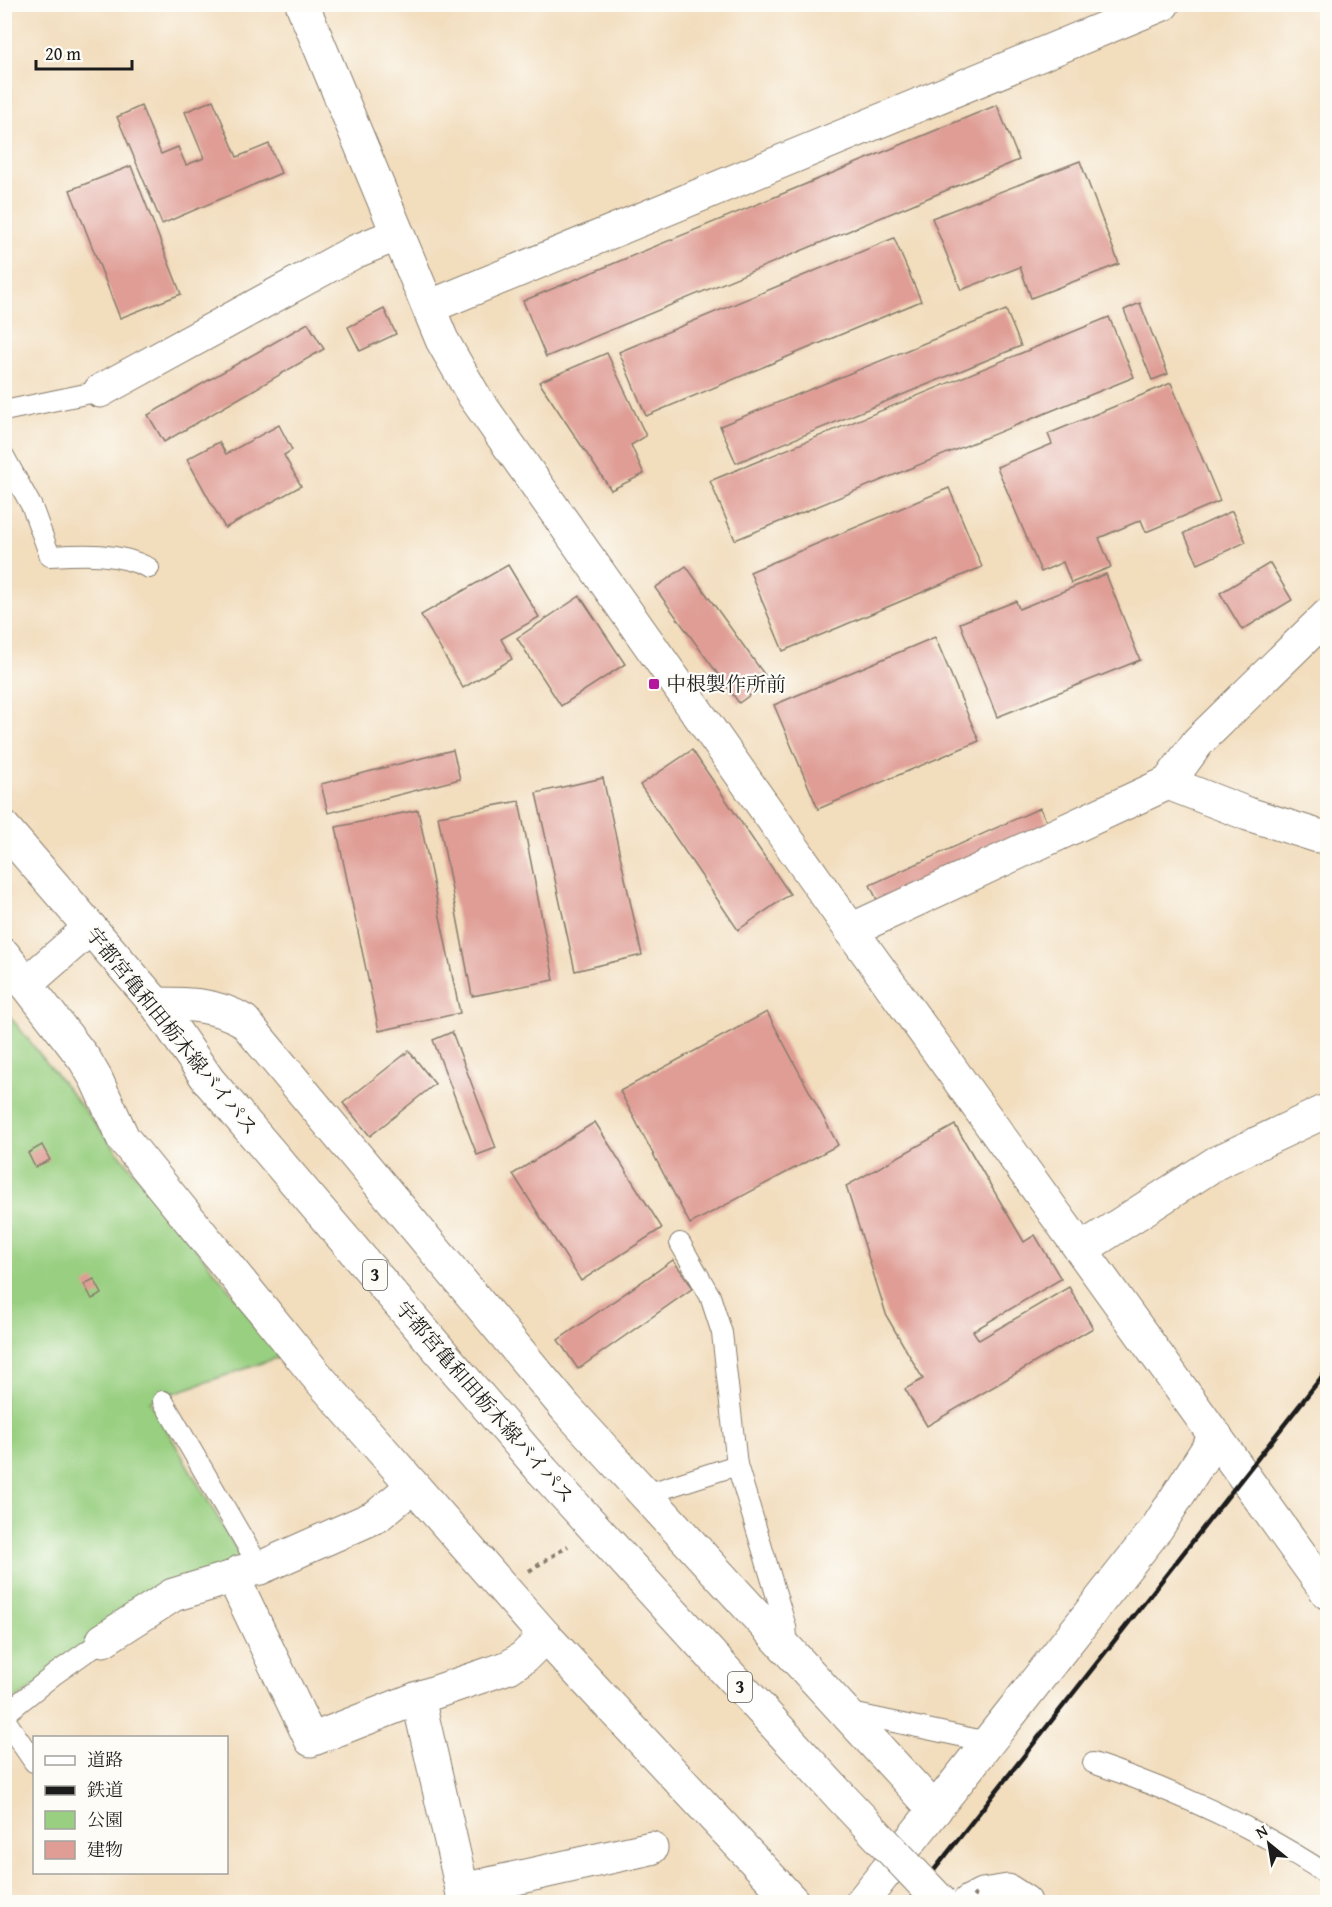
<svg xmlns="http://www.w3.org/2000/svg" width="1332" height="1907" font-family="'Gentium Book Plus','Noto Serif JP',serif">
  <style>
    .green { fill: #98cf80; stroke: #5a764e; stroke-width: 1.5 }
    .building { fill: #df9d95 }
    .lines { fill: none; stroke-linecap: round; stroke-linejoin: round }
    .service-casing { stroke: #877c6c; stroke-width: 22 }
    .minor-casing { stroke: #877c6c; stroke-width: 35 }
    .tertiary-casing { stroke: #877c6c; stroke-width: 35 }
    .primary-casing { stroke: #877c6c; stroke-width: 35 }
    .path { stroke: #877c6c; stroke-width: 4; stroke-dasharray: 4.5 4.5; stroke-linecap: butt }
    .service { stroke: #fff; stroke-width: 20 }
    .minor { stroke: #fff; stroke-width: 33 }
    .tertiary { stroke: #fff; stroke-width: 33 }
    .primary { stroke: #fff; stroke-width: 33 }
    .rail { stroke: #1c1c1c; stroke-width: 4.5 }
    .primary-bridge-casing { stroke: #877c6c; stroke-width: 35; stroke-linecap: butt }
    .path-bridge { stroke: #877c6c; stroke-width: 4; stroke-dasharray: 4.5 4.5; stroke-linecap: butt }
    .primary-bridge { stroke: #fff; stroke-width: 33 }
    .poi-dot { fill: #b5179e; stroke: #fdfcf7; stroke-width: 2 }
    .labels { text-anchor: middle; stroke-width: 4.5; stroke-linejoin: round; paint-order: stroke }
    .shield { fill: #fdfcf7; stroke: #605f5e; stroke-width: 1.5 }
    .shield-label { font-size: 18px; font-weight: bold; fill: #1c1c1c }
    .poi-label { font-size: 20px; fill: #1c1c1c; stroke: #fdfcf7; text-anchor: start }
    .street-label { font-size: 20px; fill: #1c1c1c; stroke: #fdfcf7 }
  </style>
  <rect width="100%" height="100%" fill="#fdfcf7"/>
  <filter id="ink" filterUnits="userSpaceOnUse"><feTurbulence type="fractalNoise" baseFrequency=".0167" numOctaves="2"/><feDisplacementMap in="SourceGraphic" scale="12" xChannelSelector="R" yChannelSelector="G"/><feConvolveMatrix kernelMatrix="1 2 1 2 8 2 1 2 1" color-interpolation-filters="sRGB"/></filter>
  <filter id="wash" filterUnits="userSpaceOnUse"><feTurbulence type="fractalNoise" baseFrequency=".008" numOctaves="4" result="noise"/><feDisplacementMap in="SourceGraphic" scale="24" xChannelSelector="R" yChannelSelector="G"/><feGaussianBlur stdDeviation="1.35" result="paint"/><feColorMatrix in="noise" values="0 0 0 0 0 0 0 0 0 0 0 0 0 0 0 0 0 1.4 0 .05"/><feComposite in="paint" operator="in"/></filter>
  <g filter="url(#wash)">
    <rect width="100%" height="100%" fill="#f2ddbd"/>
    <path class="green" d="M4 1009 101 1131 283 1356 150 1401 242 1559 4 1706Z"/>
    <g id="blocks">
      <g class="building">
        <path d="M213 100 237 157 269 144 281 173 162 224 117 117 141 106 161 154 178 147 186 165 204 158 185 112Z"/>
        <path d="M997 105 1019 160 546 357 523 301Z"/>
        <path d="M1080 161 1119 264 1031 298 1020 267 961 290 932 218Z"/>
        <path d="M131 166 181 294 120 318 70 190Z"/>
        <path d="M894 238 921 301 646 416 619 352Z"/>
        <path d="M1140 303 1168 374 1152 380 1124 310Z"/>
        <path d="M384 309 396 334 360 351 348 327Z"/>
        <path d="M1006 310 1021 346 736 463 720 426Z"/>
        <path d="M1109 317 1134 377 735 540 710 481Z"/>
        <path d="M308 323 324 349 164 442 148 415Z"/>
        <path d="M607 353 646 436 631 445 644 474 611 490 539 382Z"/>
        <path d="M1171 383 1220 501 1146 532 1141 520 1099 538 1111 567 1071 583 1063 562 1041 572 997 467 1052 444 1048 434Z"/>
        <path d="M279 425 292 450 284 455 301 486 225 528 187 459 219 442 226 454Z"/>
        <path d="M949 488 982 567 783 651 750 572Z"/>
        <path d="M1232 511 1246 542 1198 564 1184 533Z"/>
        <path d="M1270 563 1292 600 1242 630 1220 593Z"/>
        <path d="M508 565 539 617 501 639 512 659 463 688 421 615Z"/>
        <path d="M686 566 769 681 739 703 655 588Z"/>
        <path d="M1106 574 1140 660 997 717 960 623 1016 601 1019 609Z"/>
        <path d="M580 596 625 664 561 706 517 638Z"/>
        <path d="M935 637 979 741 818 809 774 705Z"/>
        <path d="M453 750 460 779 328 813 321 784Z"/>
        <path d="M692 750 790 894 738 930 640 785Z"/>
        <path d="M603 778 642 955 575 971 536 793Z"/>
        <path d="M519 801 554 980 472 996 438 816Z"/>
        <path d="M1040 808 1048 825 878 902 870 885Z"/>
        <path d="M418 810 460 1013 379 1031 336 827Z"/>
        <path d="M767 1012 838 1145 690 1224 620 1091Z"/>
        <path d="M452 1032 496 1148 477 1155 433 1040Z"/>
        <path d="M409 1051 435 1084 370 1136 343 1103Z"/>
        <path d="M595 1122 662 1228 581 1281 513 1174Z"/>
        <path d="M955 1125 1024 1242 1035 1235 1061 1279 973 1331 979 1340 1069 1287 1093 1328 927 1426 905 1389 923 1379 887 1317 846 1186Z"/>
        <path d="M42 1145 50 1160 35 1167 28 1153Z"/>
        <path d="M673 1260 693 1288 578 1369 558 1340Z"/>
        <path d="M94 1279 102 1294 92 1299 84 1284Z"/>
      </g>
    </g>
  </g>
  <g filter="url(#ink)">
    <use href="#blocks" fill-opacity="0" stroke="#877c6c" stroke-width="1.5"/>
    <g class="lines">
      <g class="service-casing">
        <g id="service">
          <path d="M4 411 100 391"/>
          <path d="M4 456 32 507 50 556C84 554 118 552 149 568"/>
          <path d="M680 1243 710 1296 722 1333 737 1465 786 1627 788 1647"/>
          <path d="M163 1401 260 1568"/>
          <path d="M646 1497 656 1491 737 1465"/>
          <path d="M847 1712 988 1742"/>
          <path d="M4 1715 55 1674 103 1640"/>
          <path d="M4 1718 34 1762"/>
          <path d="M1093 1763C1175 1791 1256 1827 1328 1875"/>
        </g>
      </g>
      <g class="minor-casing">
        <g id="minor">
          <path d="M100 391 354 252 398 234"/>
          <path d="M1168 783 1248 814 1318 836H1328"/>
          <path d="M851 930 1168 783 1198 742 1328 615"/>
          <path d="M4 955 85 1060 96 1079 123 1138 316 1375 545 1636 793 1902"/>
          <path d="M26 984 90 928"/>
          <path d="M156 1004C188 1004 216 1004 244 1021L566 1408 935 1810"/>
          <path d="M1082 1249 1216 1163 1328 1110"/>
          <path d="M233 1577 311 1740 418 1698 509 1667 524 1657 545 1636"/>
          <path d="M103 1640 173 1595 233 1577 240 1572 260 1568 377 1516 413 1486"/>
          <path d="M418 1698 465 1902"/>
          <path d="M462 1890 651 1848"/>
          <path d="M862 1902 1157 1528 1216 1436"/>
          <path d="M969 1902 982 1895 1008 1891 1025 1902"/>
        </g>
      </g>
      <g class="tertiary-casing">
        <g id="tertiary">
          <path d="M302 4 442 340 474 396 851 930 1328 1593"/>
          <path d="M429 307 1163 4"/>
        </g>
      </g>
      <g class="primary-casing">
        <path id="primary" d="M4 828 156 1004 209 1081 541 1469"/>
      </g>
      <path class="path" d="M529 1571 568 1546"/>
      <use href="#service" class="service"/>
      <use href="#minor" class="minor"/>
      <use href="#tertiary" class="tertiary"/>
      <use href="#primary" class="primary"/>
      <path class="rail" d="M909 1902 1328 1369"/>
      <g class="primary-bridge-casing">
        <path id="primary-bridge" d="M541 1469 843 1799 941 1902"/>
      </g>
      <path class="path-bridge" d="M973 1894 981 1902"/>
      <use href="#primary-bridge" class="primary-bridge"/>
    </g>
  </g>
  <rect class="poi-dot" x="648" y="678" width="12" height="12" rx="3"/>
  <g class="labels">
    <g class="shield">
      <rect x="363" y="1260" width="24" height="30" rx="4.5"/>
      <rect x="728" y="1672" width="24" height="30" rx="4.5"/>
    </g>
    <g class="shield-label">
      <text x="375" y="1281">3</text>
      <text x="740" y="1693">3</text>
    </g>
    <g class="poi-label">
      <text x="666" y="691">中根製作所前</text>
    </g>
    <g class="street-label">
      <text transform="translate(172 1031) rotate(51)" y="7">宇都宮亀和田栃木線バイパス</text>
      <text transform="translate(485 1402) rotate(49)" y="7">宇都宮亀和田栃木線バイパス</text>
    </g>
  </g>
  <rect width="1332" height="1907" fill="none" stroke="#fdfcf7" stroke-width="24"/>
  <rect x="33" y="1736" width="195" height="138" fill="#fdfcf7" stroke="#a3a29f" stroke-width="1.5"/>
  <rect x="45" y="1756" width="30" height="9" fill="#ffffff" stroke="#a3a29f" stroke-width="1.5"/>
  <text x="87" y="1766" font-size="18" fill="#1c1c1c">道路</text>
  <rect x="45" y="1786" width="30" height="9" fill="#1c1c1c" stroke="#a3a29f" stroke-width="1.5"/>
  <text x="87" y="1796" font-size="18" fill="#1c1c1c">鉄道</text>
  <rect x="45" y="1811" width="30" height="18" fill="#98cf80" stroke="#a3a29f" stroke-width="1.5"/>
  <text x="87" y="1826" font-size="18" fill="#1c1c1c">公園</text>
  <rect x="45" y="1841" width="30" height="18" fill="#df9d95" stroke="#a3a29f" stroke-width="1.5"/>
  <text x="87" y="1856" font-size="18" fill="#1c1c1c">建物</text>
  <g transform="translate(1269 1844) rotate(330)" stroke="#fdfcf7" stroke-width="4.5" paint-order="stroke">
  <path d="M0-4.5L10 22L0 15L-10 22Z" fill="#1c1c1c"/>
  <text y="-9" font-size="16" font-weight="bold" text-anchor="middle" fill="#1c1c1c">N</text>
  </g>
  <path d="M36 60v9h96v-9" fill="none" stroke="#1c1c1c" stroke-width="3"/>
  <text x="45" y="60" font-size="18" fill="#1c1c1c" stroke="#fdfcf7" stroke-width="4.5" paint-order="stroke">20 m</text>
</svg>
